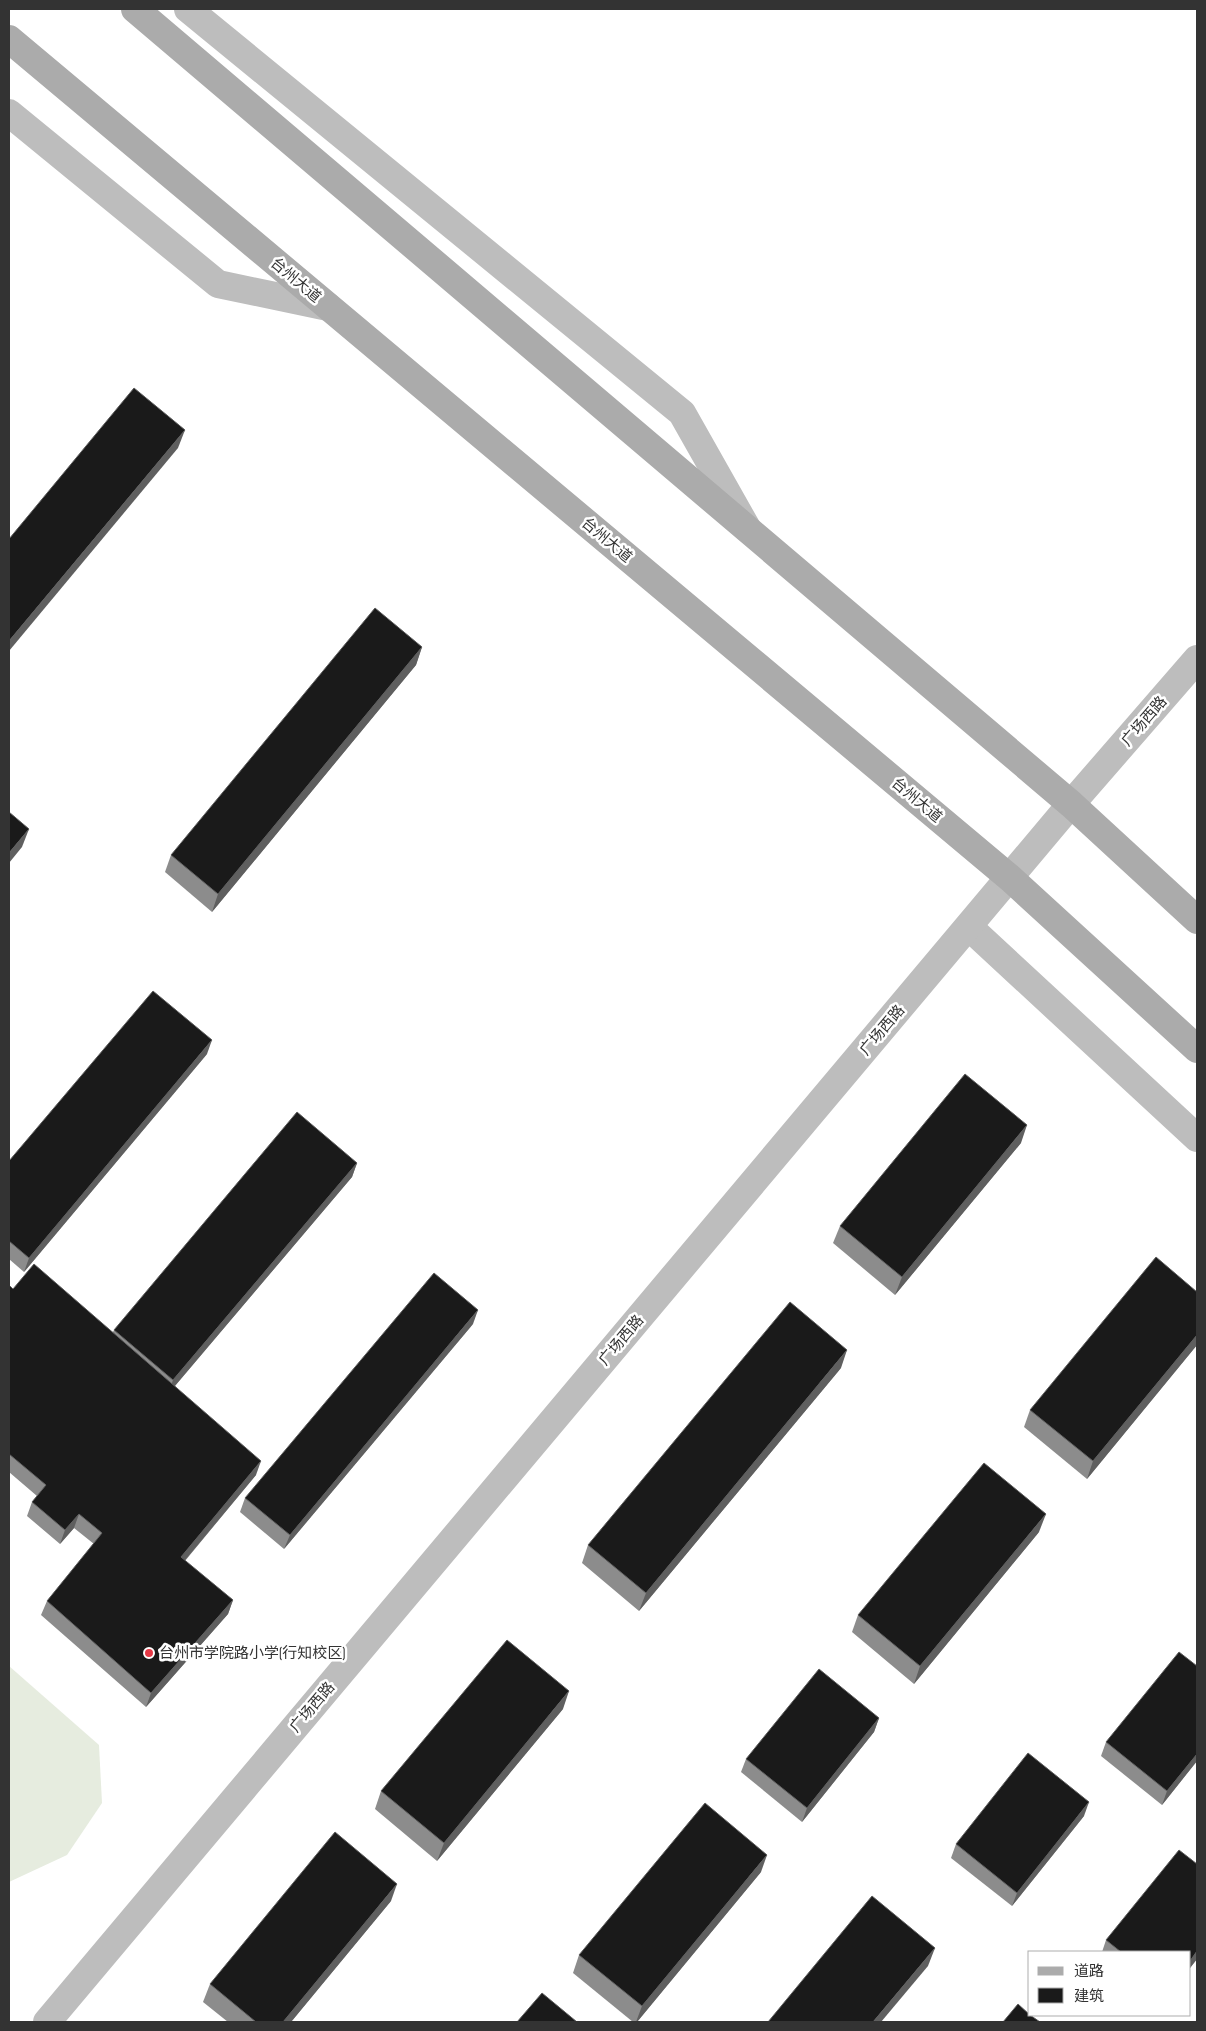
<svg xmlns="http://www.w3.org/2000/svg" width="1206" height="2031" font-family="'Sofia Sans Condensed','Noto Sans SC',sans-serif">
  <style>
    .pitch { fill: #e6ecdf }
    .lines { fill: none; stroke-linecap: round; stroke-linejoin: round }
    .secondary { stroke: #bdbdbd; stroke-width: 28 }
    .primary { stroke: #ababab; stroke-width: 28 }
    .wall { fill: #8c8c8c }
    .shaded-wall { fill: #5f5f5f }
    .building { fill: #1a1a1a; stroke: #5f5f5f }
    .poi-dot { fill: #e63946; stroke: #fff; stroke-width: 2 }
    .labels { text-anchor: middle; stroke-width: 5; stroke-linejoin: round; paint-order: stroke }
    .street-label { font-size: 15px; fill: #333; stroke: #fff }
    .poi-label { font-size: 15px; fill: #333; stroke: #fff; text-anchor: start }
  </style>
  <rect width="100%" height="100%" fill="#fff"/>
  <path class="pitch" d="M9 1666 99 1745 102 1803 67 1855 9 1882Z"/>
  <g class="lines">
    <g class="secondary">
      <path d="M188 9 682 413 747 528"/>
      <path d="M9 113 218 284 328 307"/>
      <path d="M969 927 1197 1138"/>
      <path d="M47 2022 1071 804 1197 659"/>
    </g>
    <g class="primary">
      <path d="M135 9 1071 804 1197 920"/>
      <path d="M9 39 1010 878 1197 1049"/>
    </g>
  </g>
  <g class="wall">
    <path d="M422 647 416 665 212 912 165 872 171 855Z"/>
    <path d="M207 1054 24 1272 9 1259V1161Z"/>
    <path d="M1021 1143 895 1295 833 1243 840 1226Z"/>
    <path d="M357 1163 352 1177 175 1386 256 1475 185 1561 233 1600 228 1614 146 1707 41 1615 47 1601 94 1544 74 1528 60 1544 27 1516 32 1502 37 1496 9 1472V1285L13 1289 113 1332 114 1330Z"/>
    <path d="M1197 1292V1345L1087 1479 1024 1427 1030 1410Z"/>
    <path d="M473 1324 284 1549 240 1512 245 1498Z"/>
    <path d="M841 1368 639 1611 582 1563 588 1545Z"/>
    <path d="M1039 1532 914 1684 852 1632 858 1615Z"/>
    <path d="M1197 1666V1761L1162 1805 1101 1756 1106 1742Z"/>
    <path d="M563 1709 437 1861 375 1809 381 1791Z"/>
    <path d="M879 1718 874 1732 802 1822 741 1772 746 1759Z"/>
    <path d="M1084 1816 1012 1906 951 1858 956 1844Z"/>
    <path d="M1197 1864V1959L1190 1968V1952H1102L1106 1940Z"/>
    <path d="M761 1872 637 2022H633L573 1973 579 1955Z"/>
    <path d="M391 1901 291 2022H228L203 2002 210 1984Z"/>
  </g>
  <g class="shaded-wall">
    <path d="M185 430 178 448 9 651V641Z"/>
    <path d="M422 647 416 665 212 912 218 894Z"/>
    <path d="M29 829 22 847 9 863V853Z"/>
    <path d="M212 1040 207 1054 24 1272 29 1258Z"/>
    <path d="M1027 1125 1021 1143 895 1295 902 1277Z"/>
    <path d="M357 1163 352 1177 168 1394 173 1380Z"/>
    <path d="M478 1310 473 1324 284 1549 290 1535Z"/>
    <path d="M1197 1335V1345L1087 1479 1093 1461Z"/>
    <path d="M847 1350 841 1368 639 1611 646 1593Z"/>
    <path d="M261 1461 256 1475 176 1571 181 1557Z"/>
    <path d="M79 1514 74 1528 60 1544 65 1530Z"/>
    <path d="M1046 1514 1039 1532 914 1684 920 1666Z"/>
    <path d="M233 1600 228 1614 146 1707 151 1693Z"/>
    <path d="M569 1691 563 1709 437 1861 444 1843Z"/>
    <path d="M879 1718 874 1732 802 1822 807 1808Z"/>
    <path d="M1197 1754V1761L1162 1805 1167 1791Z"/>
    <path d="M1089 1802 1084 1816 1012 1906 1017 1893Z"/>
    <path d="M767 1855 761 1872 637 2022H636L642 2006Z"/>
    <path d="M397 1884 391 1901 291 2022H283Z"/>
    <path d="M935 1948 928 1966 881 2022H873Z"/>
    <path d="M1197 1951V1959L1190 1968V1961Z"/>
  </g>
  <g class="building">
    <path d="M134 388 185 430 9 641V539Z"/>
    <path d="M375 608 422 647 218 894 171 855Z"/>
    <path d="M9 812 29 829 9 853Z"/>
    <path d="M153 991 212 1040 29 1258 9 1241V1161Z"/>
    <path d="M965 1074 1027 1125 902 1277 840 1226Z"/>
    <path d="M297 1112 357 1163 173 1380 114 1330Z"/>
    <path d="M1156 1257 1197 1292V1335L1093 1461 1030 1410Z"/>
    <path d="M34 1264 261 1461 181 1557 233 1600 151 1693 47 1601 102 1533 79 1514 65 1530 32 1502 46 1485 9 1454V1285L13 1289Z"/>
    <path d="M434 1273 478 1310 290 1535 245 1498Z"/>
    <path d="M790 1302 847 1350 646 1593 588 1545Z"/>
    <path d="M984 1463 1046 1514 920 1666 858 1615Z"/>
    <path d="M507 1640 569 1691 444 1843 381 1791Z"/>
    <path d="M1179 1652 1197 1666V1754L1167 1791 1106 1742Z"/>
    <path d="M819 1669 879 1718 807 1808 746 1759Z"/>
    <path d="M1028 1753 1089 1802 1017 1893 956 1844Z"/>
    <path d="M705 1803 767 1855 642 2006 579 1955Z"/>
    <path d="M335 1832 397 1884 283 2022H256L210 1984Z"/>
    <path d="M1179 1850 1197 1864V1951L1190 1961V1952H1121L1106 1940Z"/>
    <path d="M872 1896 935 1948 873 2022H768Z"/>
    <path d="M542 1993 577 2022H517Z"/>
    <path d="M1018 2004 1030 2015 1040 2022H1003Z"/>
  </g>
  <circle class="poi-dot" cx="149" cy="1653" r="5"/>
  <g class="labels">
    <g class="street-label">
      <text transform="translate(296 280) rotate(40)" y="5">台州大道</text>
      <text transform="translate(607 540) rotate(40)" y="5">台州大道</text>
      <text transform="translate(1144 721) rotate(-49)" y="5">广场西路</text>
      <text transform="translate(917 800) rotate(40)" y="5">台州大道</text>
      <text transform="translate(882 1030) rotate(-50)" y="5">广场西路</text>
      <text transform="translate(621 1340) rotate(-50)" y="5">广场西路</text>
      <text transform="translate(312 1707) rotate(-50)" y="5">广场西路</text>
    </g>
    <g class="poi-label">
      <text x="159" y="1658">台州市学院路小学(行知校区)</text>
    </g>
  </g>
  <rect width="1206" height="2031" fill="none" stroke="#333333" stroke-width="20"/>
  <rect x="1028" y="1951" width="162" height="65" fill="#ffffff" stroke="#adadad"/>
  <rect x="1038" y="1967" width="25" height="8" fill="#ababab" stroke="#adadad"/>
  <text x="1074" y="1976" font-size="15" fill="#333333">道路</text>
  <rect x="1038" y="1988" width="25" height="15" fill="#1a1a1a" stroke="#adadad"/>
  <text x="1074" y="2001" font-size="15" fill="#333333">建筑</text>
</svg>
